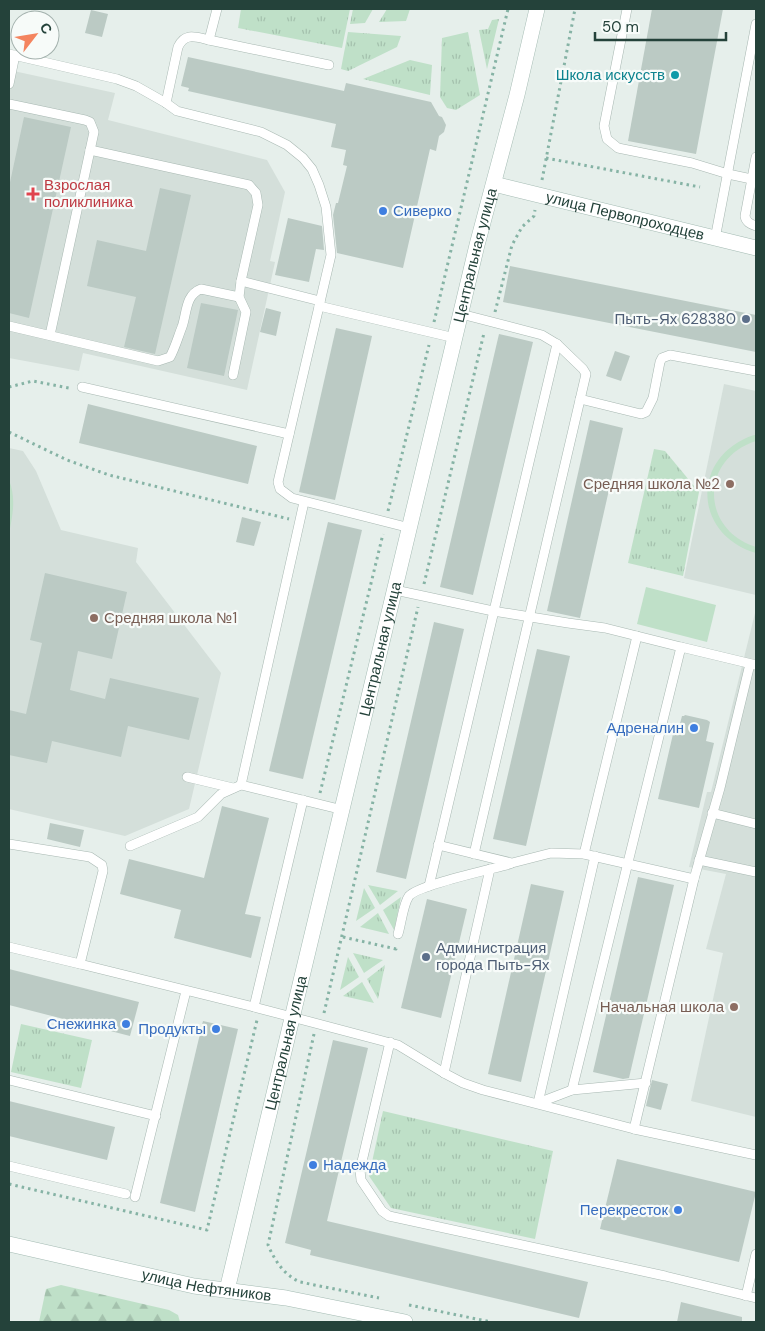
<svg xmlns="http://www.w3.org/2000/svg" width="765" height="1331" font-family="'DM Sans',sans-serif">
  <style>
    .built { fill: #d4dfda }
    .grass { fill: url(#grass-tufts) }
    .forest { fill: url(#forest-firs) }
    .pitch { fill: #bfe0c8 }
    .building { fill: #bbcac4 }
    .lines { fill: none; stroke-linecap: round; stroke-linejoin: round }
    .lane-casing { stroke: #a8b8b2; stroke-width: 10 }
    .secondary-casing { stroke: #a4bbb3; stroke-width: 16 }
    .path { stroke: #86b3a5; stroke-width: 3; stroke-dasharray: 2.5 4; stroke-linecap: butt }
    .lane { stroke: #fff; stroke-width: 9 }
    .secondary { stroke: #fff; stroke-width: 15 }
    .culture-dot { fill: #0f9aa8; stroke: #f7fbf9; stroke-width: 2 }
    .health-dot { fill: #e0444e; stroke: #f7fbf9; stroke-width: 2 }
    .shop-dot { fill: #3f7fe0; stroke: #f7fbf9; stroke-width: 2 }
    .service-dot { fill: #5c6f8a; stroke: #f7fbf9; stroke-width: 2 }
    .education-dot { fill: #8d6e63; stroke: #f7fbf9; stroke-width: 2 }
    .labels { text-anchor: middle; stroke-width: 4.5; stroke-linejoin: round; paint-order: stroke }
    .culture-label { font-size: 15px; fill: #0d838f; stroke: #f7fbf9; text-anchor: end }
    .health-label { font-size: 15px; fill: #be3a42; stroke: #f7fbf9; text-anchor: start }
    .shop-label { font-size: 15px; fill: #366cbe; stroke: #f7fbf9; text-anchor: end }
    .street-label { font-size: 15px; fill: #24423a; stroke: #f7fbf9 }
    .service-label { font-size: 15px; fill: #4e5e75; stroke: #f7fbf9; text-anchor: end }
    .education-label { font-size: 15px; fill: #785e54; stroke: #f7fbf9; text-anchor: end }
  </style>
  <defs>
    <pattern id="grass-tufts" width="24" height="20" patternUnits="userSpaceOnUse" patternTransform="scale(1.25)"><rect width="24" height="20" fill="#bfe0c8"/><path d="M3 7l-1-3M5 7V3M7 7l1-3M15 17l-1-3M17 17v-4M19 17l1-3" fill="none" stroke="#a4c1ad"/></pattern>
    <pattern id="forest-firs" width="22" height="20" patternUnits="userSpaceOnUse" patternTransform="scale(1.25)"><rect width="22" height="20" fill="#bfe0c8"/><path d="M5 1l3.5 6h-7zM16 11l3.5 6h-7z" fill="#a4c1ad"/></pattern>
  </defs>
  <rect width="100%" height="100%" fill="#e6efeb"/>
  <g class="built">
    <path d="M9 70 115 93 108 120 267 160 285 192 270 261 275 262 247 390 83 353 79 371 9 358Z"/>
    <path d="M724 384 756 391V595L684 578Z"/>
    <path d="M9 448 23 451 36 471 61 530 138 548 136 562 221 673 189 809 125 836 9 809Z"/>
    <path d="M756 609V1117L691 1101 723 953 706 949 726 874 689 867 707 792H711Z"/>
  </g>
  <g class="grass">
    <path d="M241 9H350L342 48 238 28Z"/>
    <path d="M353 9H373L365 23 350 24Z"/>
    <path d="M387 9H410L406 21 379 22Z"/>
    <path d="M499 19 487 69 479 30 488 29 492 20Z"/>
    <path d="M348 32 401 36 397 47 348 71 341 69Z"/>
    <path d="M468 32 480 95 456 110 447 108 440 97 442 38Z"/>
    <path d="M410 60 432 65 430 95 363 79Z"/>
    <path d="M654 449 665 451 699 492 683 576 628 563Z"/>
    <path d="M368 885 398 891 380 905Z"/>
    <path d="M364 888 375 908 356 921Z"/>
    <path d="M401 897 394 930 383 910Z"/>
    <path d="M378 913 389 934 360 927Z"/>
    <path d="M353 953 383 960 364 973Z"/>
    <path d="M348 957 359 977 340 990Z"/>
    <path d="M385 965 378 999 367 979Z"/>
    <path d="M362 982 374 1003 343 996Z"/>
    <path d="M21 1024 92 1040 81 1088 11 1072Z"/>
    <path d="M383 1111 553 1151 535 1239 391 1208 369 1176Z"/>
  </g>
  <path class="forest" d="M61 1285 169 1310 178 1315 180 1322H39L46 1289Z"/>
  <g class="pitch">
    <path d="M754 435H756V441C700 459 700 529 756 547V553C692 534 691 456 754 435Z"/>
    <path d="M9 480C16 498 13 514 9 533Z"/>
    <path d="M646 587 716 605 707 642 637 624Z"/>
  </g>
  <g class="building">
    <path d="M652 9H723L696 154 628 141Z"/>
    <path d="M91 10 108 14 102 37 85 33Z"/>
    <path d="M188 57 344 91 346 83 431 102 439 116 442 117 446 125 444 132 439 136 436 151 430 149 403 268 337 253 333 215 336 203H338L347 166 343 165 346 150 331 147 336 124 188 91 189 88 181 86Z"/>
    <path d="M24 117 71 127 29 318 9 313V187Z"/>
    <path d="M160 188 191 195 155 354 124 347 136 297 87 286 97 240 146 251Z"/>
    <path d="M288 218 322 226 324 250 316 249 309 282 275 275Z"/>
    <path d="M510 266 756 315V352L503 302Z"/>
    <path d="M201 303 238 310 224 376 187 368Z"/>
    <path d="M266 308 281 312 276 336 260 332Z"/>
    <path d="M336 328 372 336 335 500 299 492Z"/>
    <path d="M499 334 533 342 473 595 440 587Z"/>
    <path d="M615 351 630 356 621 381 606 376Z"/>
    <path d="M88 404 257 446 248 484 79 443Z"/>
    <path d="M590 420 623 428 580 618 547 611Z"/>
    <path d="M242 517 261 522 254 546 236 542Z"/>
    <path d="M328 522 362 530 303 779 269 771Z"/>
    <path d="M45 573 127 592 112 659 78 651 70 690 105 699 110 678 199 698 189 740 128 726 121 757 52 741 47 763 9 755V710L26 714 42 643 30 640Z"/>
    <path d="M434 622 464 629 406 879 376 872Z"/>
    <path d="M537 649 570 656 526 846 493 839Z"/>
    <path d="M685 715 707 720 710 722 706 741 714 743 699 808 658 799 673 734 677 735 682 716H684Z"/>
    <path d="M222 806 269 818 245 914 261 917 251 958 174 938 181 910 120 894 129 859 204 878Z"/>
    <path d="M50 823 84 830 80 847 47 839Z"/>
    <path d="M638 877 674 885 629 1078 623 1079 593 1072Z"/>
    <path d="M531 884 564 891 521 1082 488 1074Z"/>
    <path d="M427 899 467 909 441 1018 401 1008Z"/>
    <path d="M9 969 139 1002 130 1036 9 1005Z"/>
    <path d="M203 1021 238 1029 195 1212 160 1203Z"/>
    <path d="M333 1040 368 1048 327 1221 588 1282 579 1318 310 1255 311 1250 285 1243Z"/>
    <path d="M652 1080 668 1084 661 1110 646 1106Z"/>
    <path d="M9 1101 115 1127 107 1160 9 1136Z"/>
    <path d="M617 1159 756 1192 739 1262 600 1229Z"/>
    <path d="M681 1302 742 1317V1322H677Z"/>
  </g>
  <g class="lines">
    <g class="lane-casing">
      <g id="lane">
        <path d="M627 9 604 126 607 139 618 148 692 163 728 174 756 180"/>
        <path d="M209 40 329 65"/>
        <path d="M9 54 117 79 136 86 166 103 177 111 261 132 287 145 303 158 312 169 319 185 326 207 331 255 278 482 280 489 292 498 410 528"/>
        <path d="M9 84 15 55"/>
        <path d="M166 103 178 47C185 32 196 37 209 40L217 9"/>
        <path d="M9 104 85 120 90 122 94 132 50 335"/>
        <path d="M90 150 249 185 256 193 258 205 241 281 239 297 246 312 233 375"/>
        <path d="M756 157 745 216C746 222 750 224 756 226"/>
        <path d="M715 239 756 24"/>
        <path d="M241 281 320 301"/>
        <path d="M319 306 455 338"/>
        <path d="M461 314 542 335 557 344 583 369 586 374 474 854"/>
        <path d="M9 326 158 361 170 357C175 348 178 337 182 327 187 313 185 295 201 289L239 297"/>
        <path d="M82 387 289 434"/>
        <path d="M580 399 641 414 646 412 653 398 660 362 662 358 670 355 756 371"/>
        <path d="M304 502 241 785 343 810"/>
        <path d="M395 590 493 611 568 623 605 628 681 647"/>
        <path d="M187 777 233 788"/>
        <path d="M303 800 254 1007 398 1045 444 1073 463 1083 483 1090 634 1129 756 1155"/>
        <path d="M712 813 756 824"/>
        <path d="M9 844 90 857 102 865 103 871 80 964 254 1007"/>
        <path d="M438 845 512 863 551 853 584 854 694 879 634 1129"/>
        <path d="M130 846 198 817 221 794 241 785"/>
        <path d="M584 854 637 636"/>
        <path d="M699 860 756 872"/>
        <path d="M694 879 720 788 750 664"/>
        <path d="M429 886 557 344"/>
        <path d="M398 934C401 925 403 904 409 896 418 885 492 869 510 864"/>
        <path d="M9 947 80 964"/>
        <path d="M390 1042 360 1170 361 1180 382 1211 389 1216 665 1276 756 1298"/>
        <path d="M444 1073 490 869"/>
        <path d="M9 1080 156 1116"/>
        <path d="M572 1090 681 647 756 665"/>
        <path d="M538 1103 595 856"/>
        <path d="M538 1103 572 1090 646 1083"/>
        <path d="M9 1166 126 1194"/>
        <path d="M135 1197 186 991"/>
        <path d="M746 1296 756 1254"/>
      </g>
    </g>
    <g class="secondary-casing">
      <g id="secondary">
        <path id="s1" d="M494 184 756 248"/>
        <path id="s2" d="M9 1244 194 1286 286 1298 405 1322"/>
        <path id="s3" d="M227 1290 477 245 517 95 537 9"/>
      </g>
    </g>
    <g class="path">
      <path d="M546 158 700 187"/>
      <path d="M542 180 575 9"/>
      <path d="M495 312 512 245 522 227 534 216 535 210"/>
      <path d="M434 322 508 9"/>
      <path d="M9 387 33 381 69 388"/>
      <path d="M9 432 67 460 109 475 289 519"/>
      <path d="M388 511 429 345"/>
      <path d="M424 584 484 333"/>
      <path d="M320 793 383 534"/>
      <path d="M343 937 396 949V946"/>
      <path d="M324 1013 418 607"/>
      <path d="M314 1034 268 1245C275 1261 284 1275 300 1282L379 1298"/>
      <path d="M9 1184 207 1230 257 1020"/>
      <path d="M409 1305 491 1322"/>
    </g>
    <use href="#lane" class="lane"/>
    <use href="#secondary" class="secondary"/>
  </g>
  <circle class="culture-dot" cx="675" cy="75" r="5"/>
  <path class="health-dot" d="M30.5 186.5h5v5h5v5h-5v5h-5v-5h-5v-5h5z"/>
  <g class="shop-dot">
    <circle cx="383" cy="211" r="5"/>
    <circle cx="694" cy="728" r="5"/>
    <circle cx="126" cy="1024" r="5"/>
    <circle cx="216" cy="1029" r="5"/>
    <circle cx="313" cy="1165" r="5"/>
    <circle cx="678" cy="1210" r="5"/>
  </g>
  <g class="service-dot">
    <circle cx="746" cy="319" r="5"/>
    <circle cx="426" cy="957" r="5"/>
  </g>
  <g class="education-dot">
    <circle cx="730" cy="484" r="5"/>
    <circle cx="94" cy="618" r="5"/>
    <circle cx="734" cy="1007" r="5"/>
  </g>
  <g class="labels">
    <g class="culture-label">
      <text x="665" y="80">Школа искусств</text>
    </g>
    <g class="health-label">
      <text x="44" y="190">Взрослая<tspan x="44" dy="17">поликлиника</tspan></text>
    </g>
    <g class="shop-label">
      <text x="393" y="216" text-anchor="start">Сиверко</text>
      <text x="684" y="733">Адреналин</text>
      <text x="116" y="1029">Снежинка</text>
      <text x="206" y="1034">Продукты</text>
      <text x="323" y="1170" text-anchor="start">Надежда</text>
      <text x="668" y="1215">Перекресток</text>
    </g>
    <g class="street-label">
      <text dy="5" stroke="none"><textPath href="#s1" startOffset="135">улица Первопроходцев</textPath></text>
      <text dy="5" stroke="none"><textPath href="#s3" startOffset="1064">Центральная улица</textPath></text>
      <text dy="5" stroke="none"><textPath href="#s3" startOffset="659">Центральная улица</textPath></text>
      <text dy="5" stroke="none"><textPath href="#s3" startOffset="254">Центральная улица</textPath></text>
      <text dy="5" stroke="none"><textPath href="#s2" startOffset="202">улица Нефтяников</textPath></text>
    </g>
    <g class="service-label">
      <text x="736" y="324">Пыть-Ях 628380</text>
      <text x="436" y="953" text-anchor="start">Администрация<tspan x="436" dy="17">города Пыть-Ях</tspan></text>
    </g>
    <g class="education-label">
      <text x="720" y="489">Средняя школа №2</text>
      <text x="104" y="623" text-anchor="start">Средняя школа №1</text>
      <text x="724" y="1012">Начальная школа</text>
    </g>
  </g>
  <rect width="765" height="1331" fill="none" stroke="#24423a" stroke-width="20"/>
  <g transform="translate(35 35) rotate(59)"><circle r="24" fill="#f7fbf9" stroke="#a3b1ad"/>
  <path d="M0-4L9 19L0 12L-9 19Z" fill="#f4845f"/>
  <text y="-8" font-size="14" font-weight="bold" text-anchor="middle" fill="#24423a">С</text>
  </g>
  <path d="M595 32v8h131v-8" fill="none" stroke="#24423a" stroke-width="2.5"/>
  <text x="602" y="32" font-size="15" fill="#24423a" stroke="#f7fbf9" stroke-width="4" paint-order="stroke">50 m</text>
</svg>
